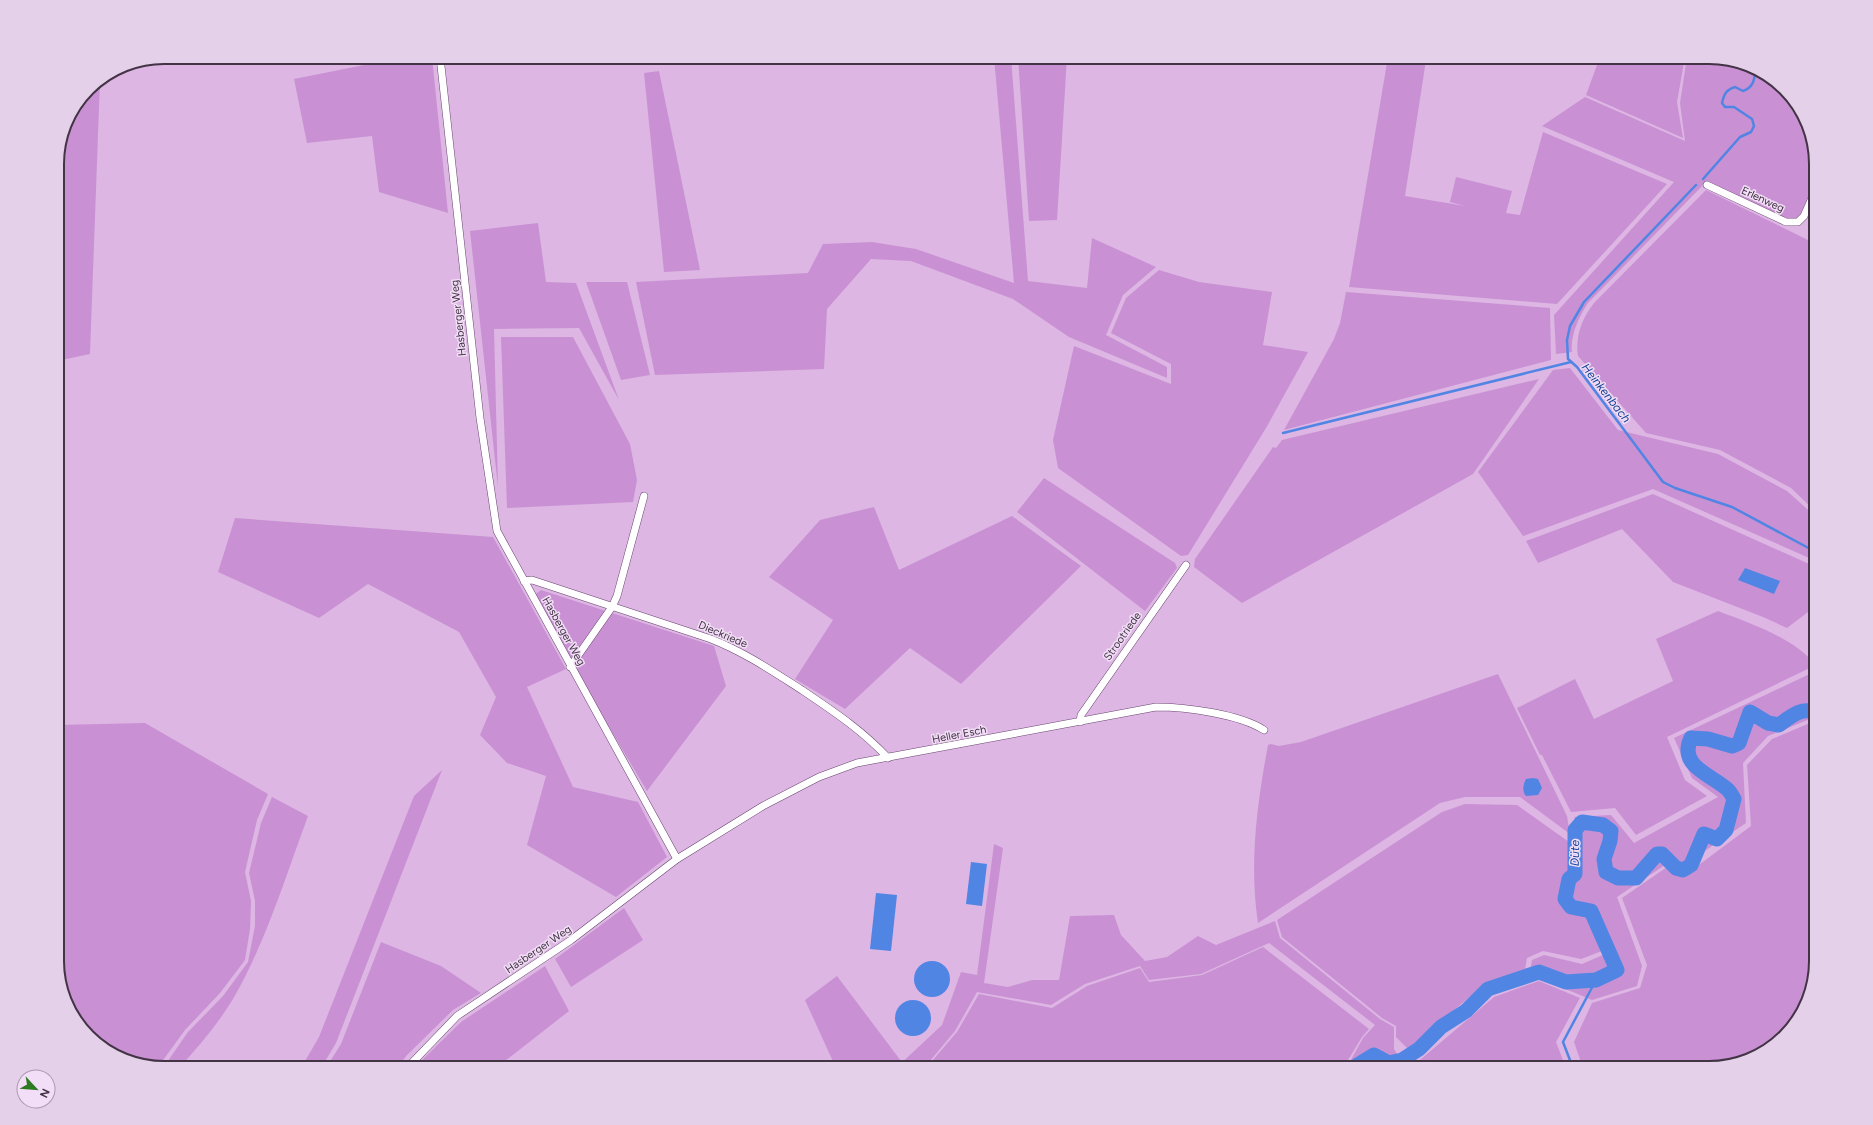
<svg xmlns="http://www.w3.org/2000/svg" width="1873" height="1125" font-family="Figtree,sans-serif">
  <style>
    .green { fill: #c991d3 }
    .water { fill: #5085e4 }
    .lines { fill: none; stroke-linecap: round; stroke-linejoin: round }
    .stream { stroke: #5085e4; stroke-width: 2.5 }
    .river { stroke: #5085e4; stroke-width: 15 }
    .minor-casing { stroke: #67456d; stroke-width: 8 }
    .minor { stroke: #fff; stroke-width: 7 }
    .labels { text-anchor: middle; stroke-width: 3; stroke-linejoin: round; paint-order: stroke }
    .street-label { font-size: 11px; fill: #423345; stroke: #f2def6 }
    .water-label { font-size: 12px; font-style: italic; fill: #144297; stroke: #f2def6 }
    .rim { fill: none; stroke: #423345; stroke-width: 2 }
  </style>
  <rect width="100%" height="100%" fill="#ddb6e4"/>
  <g class="green">
    <path d="M364 57H432L448 213 379 192 372 136 307 143 294 79 364 65Z"/>
    <path d="M994 57H1011L1028 281 1087 288 1092 238 1156 267 1123 295 1106 335 1167 367V378L1069 337 1013 299 911 261 871 259 827 309 824 369 655 375 636 282 808 273 823 244 872 242 916 249 1014 283Z"/>
    <path d="M1018 57H1067L1057 220 1029 221Z"/>
    <path d="M1388 57 1426 60 1405 196 1465 206 1450 202 1456 177 1512 191 1506 213 1520 215 1543 132 1667 184 1557 304 1349 287Z"/>
    <path d="M1600 57H1685L1677 102 1683 138 1586 95Z"/>
    <path d="M1687 57H1709L1763 71 1802 110 1816 157V179L1802 215 1795 219 1786 218 1707 181 1588 303C1579 316 1570 336 1572 352L1556 354 1554 315 1674 182 1542 126 1585 97 1685 141 1680 103Z"/>
    <path d="M659 71 700 270 664 272 644 73Z"/>
    <path d="M100 80 90 354 57 361V157L65 123 88 88Z"/>
    <path d="M1706 190 1816 244V512L1791 488 1720 450 1646 433 1578 356C1575 337 1582 318 1594 303Z"/>
    <path d="M538 223 546 282 576 283 619 400 579 328 494 329 498 487 470 231Z"/>
    <path d="M1159 270 1199 282 1272 292 1263 345 1308 352 1266 428 1188 555 1181 556 1058 468 1053 440 1074 346 1171 384V364L1111 333 1126 298Z"/>
    <path d="M586 282H627L650 375 621 380Z"/>
    <path d="M1346 292 1550 308 1551 360 1284 430 1334 339 1340 323Z"/>
    <path d="M501 337H573L630 444 637 480 633 502 507 508Z"/>
    <path d="M1570 368 1618 430 1718 454 1787 491 1816 517V561L1653 489 1523 536 1478 472 1553 370Z"/>
    <path d="M1539 379 1473 474 1242 603 1194 567 1195 559 1273 447 1276 448 1282 440Z"/>
    <path d="M57 419 65 489 57 488Z"/>
    <path d="M1044 478 1175 563 1177 568 1145 611 1017 512Z"/>
    <path d="M1653 494 1816 567V606L1787 628 1763 617 1673 582 1622 529 1538 563 1526 541Z"/>
    <path d="M874 507 899 570 1012 516 1081 566 961 684 910 648 845 709 795 679 833 620 769 577 820 520Z"/>
    <path d="M235 518 493 537 566 669 527 687 573 787 638 802 667 857 616 897 527 845 546 776 507 763 480 735 496 697 459 632 368 584 319 618 218 572Z"/>
    <path d="M541 590 714 646 726 686 647 791 532 597Z"/>
    <path d="M1718 611C1752 624 1792 637 1816 665L1667 737 1685 780 1707 796 1636 835 1615 808 1571 812 1542 755H1540L1517 708 1575 679 1594 719 1673 681 1656 639Z"/>
    <path d="M1816 671V723L1810 719 1768 736 1743 763 1746 823 1687 863 1680 865 1674 859 1617 897 1642 966 1637 986 1592 1000 1539 978 1528 982 1532 960 1544 955 1582 964 1612 951 1595 908 1575 904 1570 897 1573 883 1581 877 1580 832 1574 817 1611 815 1634 843 1718 797 1692 778 1674 738Z"/>
    <path d="M1498 674 1567 816 1570 834 1520 797H1465L1440 803 1258 923C1249 865 1257 803 1268 745L1271 744 1279 746 1301 742Z"/>
    <path d="M145 723 268 794 257 820 245 872 251 901 250 929 245 960 220 993 185 1030 158 1067 110 1054 71 1015 57 968V725Z"/>
    <path d="M1810 723 1816 726V962L1802 1015 1763 1054 1710 1068H1583L1574 1042 1592 1003 1640 988 1647 965 1622 898 1667 867 1675 874 1684 876 1751 826 1747 765 1772 739Z"/>
    <path d="M442 770 336 1043 321 1068H301L319 1037 414 796Z"/>
    <path d="M272 797 308 816C285 878 266 942 233 999 218 1024 198 1047 179 1068H163L188 1032 223 996 248 962 255 926V901L249 873 261 823Z"/>
    <path d="M1465 804 1517 805 1569 842 1570 871 1565 876 1559 900 1569 912 1588 916 1602 951 1581 959 1543 951 1527 958 1525 969 1485 984 1408 1049 1396 1037V1026L1382 1018 1282 937 1277 920 1442 812Z"/>
    <path d="M994 844 1003 848 984 983 1008 987 1032 980H1059L1070 916 1114 915 1121 935 1145 961 1167 957 1198 936 1216 945 1275 921 1280 938 1380 1019 1394 1027V1049L1402 1062 1390 1068H1336L1347 1067 1363 1038 1375 1025 1269 943 1201 974 1149 980 1140 966 1085 984 1051 1005 977 992 955 1031 924 1068H896L942 1025 961 972 977 975Z"/>
    <path d="M624 908 643 940 571 987 555 959Z"/>
    <path d="M381 942 441 966 481 993 453 1010 407 1055 397 1068H326L341 1044Z"/>
    <path d="M1263 947 1369 1029 1362 1037 1345 1065 1326 1068H926L957 1032 979 994 1052 1008 1087 986 1140 968 1149 982 1202 975Z"/>
    <path d="M545 966 569 1011 496 1068H414L461 1022Z"/>
    <path d="M837 976 901 1061 892 1068H836L805 1000Z"/>
    <path d="M1539 981 1580 998 1556 1042 1566 1068H1425L1420 1060 1494 997Z"/>
  </g>
  <g class="water">
    <path d="M1745 568 1780 581 1774 594 1738 580Z"/>
    <path d="M1533 778 1538 779 1542 788 1538 795 1526 796C1522 792 1523 784 1526 779Z"/>
    <path d="M971 862 987 864 982 906 966 904Z"/>
    <path d="M876 893 897 895 891 951 870 949Z"/>
    <circle cx="932" cy="979" r="18"/>
    <circle cx="913" cy="1018" r="18"/>
  </g>
  <g class="lines">
    <g class="stream">
      <path d="M1703 179 1740 137 1751 132 1754 126 1752 119 1734 107H1725L1722 103C1724 94 1726 90 1735 87L1743 91C1754 87 1754 80 1756 69"/>
      <path d="M1696 185 1584 302 1570 326 1567 340 1568 359 1577 367 1663 482 1675 488 1732 507 1816 552"/>
      <path d="M1283 433 1571 362"/>
      <path d="M1573 1068 1563 1042 1596 980"/>
    </g>
    <path class="river" d="M1353 1068 1374 1055 1389 1063 1402 1060 1419 1049 1441 1027 1466 1011 1488 989 1539 972 1566 982 1596 980 1617 970 1591 911 1571 907 1565 899 1569 879 1575 874V830L1582 822 1603 825 1611 831 1610 841 1604 859 1606 872 1618 878H1636L1657 854H1662L1676 868 1683 870 1691 865 1704 834 1717 839 1726 830 1734 799C1732 796 1730 791 1727 789 1710 774 1678 766 1691 738L1708 739 1732 746 1739 743 1750 712 1768 723 1779 725C1790 717 1802 706 1816 713"/>
    <g class="minor-casing">
      <g id="minor">
        <path d="M440 57 480 418 497 531 677 859"/>
        <path d="M1707 185 1786 222H1798L1804 216 1816 189"/>
        <path d="M524 581 532 580 711 639C744 652 772 671 802 690 833 711 862 730 888 758"/>
        <path d="M570 667 612 607 617 596 644 496"/>
        <path d="M1080 722 1081 715 1186 565"/>
        <path d="M407 1068 457 1016 571 940 677 859 763 806 819 777 857 763 1156 707C1186 707 1239 714 1264 730"/>
      </g>
    </g>
    <use href="#minor" class="minor"/>
  </g>
  <g class="labels">
    <g class="street-label">
      <text transform="translate(1763 199) rotate(25)" y="4">Erlenweg</text>
      <text transform="translate(458 318) rotate(-96)" y="4">Hasberger Weg</text>
      <text transform="translate(564 631) rotate(61)" y="4">Hasberger Weg</text>
      <text transform="translate(723 634) rotate(23)" y="4">Dieckriede</text>
      <text transform="translate(1122 636) rotate(-55)" y="4">Strootriede</text>
      <text transform="translate(959 734) rotate(-11)" y="4">Heller Esch</text>
      <text transform="translate(538 949) rotate(-34)" y="4">Hasberger Weg</text>
    </g>
    <g class="water-label">
      <text transform="translate(1606 393) rotate(52)" y="4">Heinkenbach</text>
      <text transform="translate(1575 853) rotate(-89)" y="4">Düte</text>
    </g>
  </g>
  <path d="M0 0H1873V1125H0ZM164 64H1709A100 100 0 0 1 1809 164V961A100 100 0 0 1 1709 1061H164A100 100 0 0 1 64 961V164A100 100 0 0 1 164 64Z" fill="#e4d0e8" fill-rule="evenodd"/>
  <path class="rim" d="M164 64H1709A100 100 0 0 1 1809 164V961A100 100 0 0 1 1709 1061H164A100 100 0 0 1 64 961V164A100 100 0 0 1 164 64Z"/>
  <g transform="translate(36 1089) rotate(116)"><circle r="19" fill="#f2def6" stroke="#ac9aaf"/>
  <path d="M0-3L7 15L0 10L-7 15Z" fill="#2d7a23"/>
  <text y="-6" font-size="11" font-weight="bold" text-anchor="middle" fill="#423345">N</text>
  </g>
</svg>
